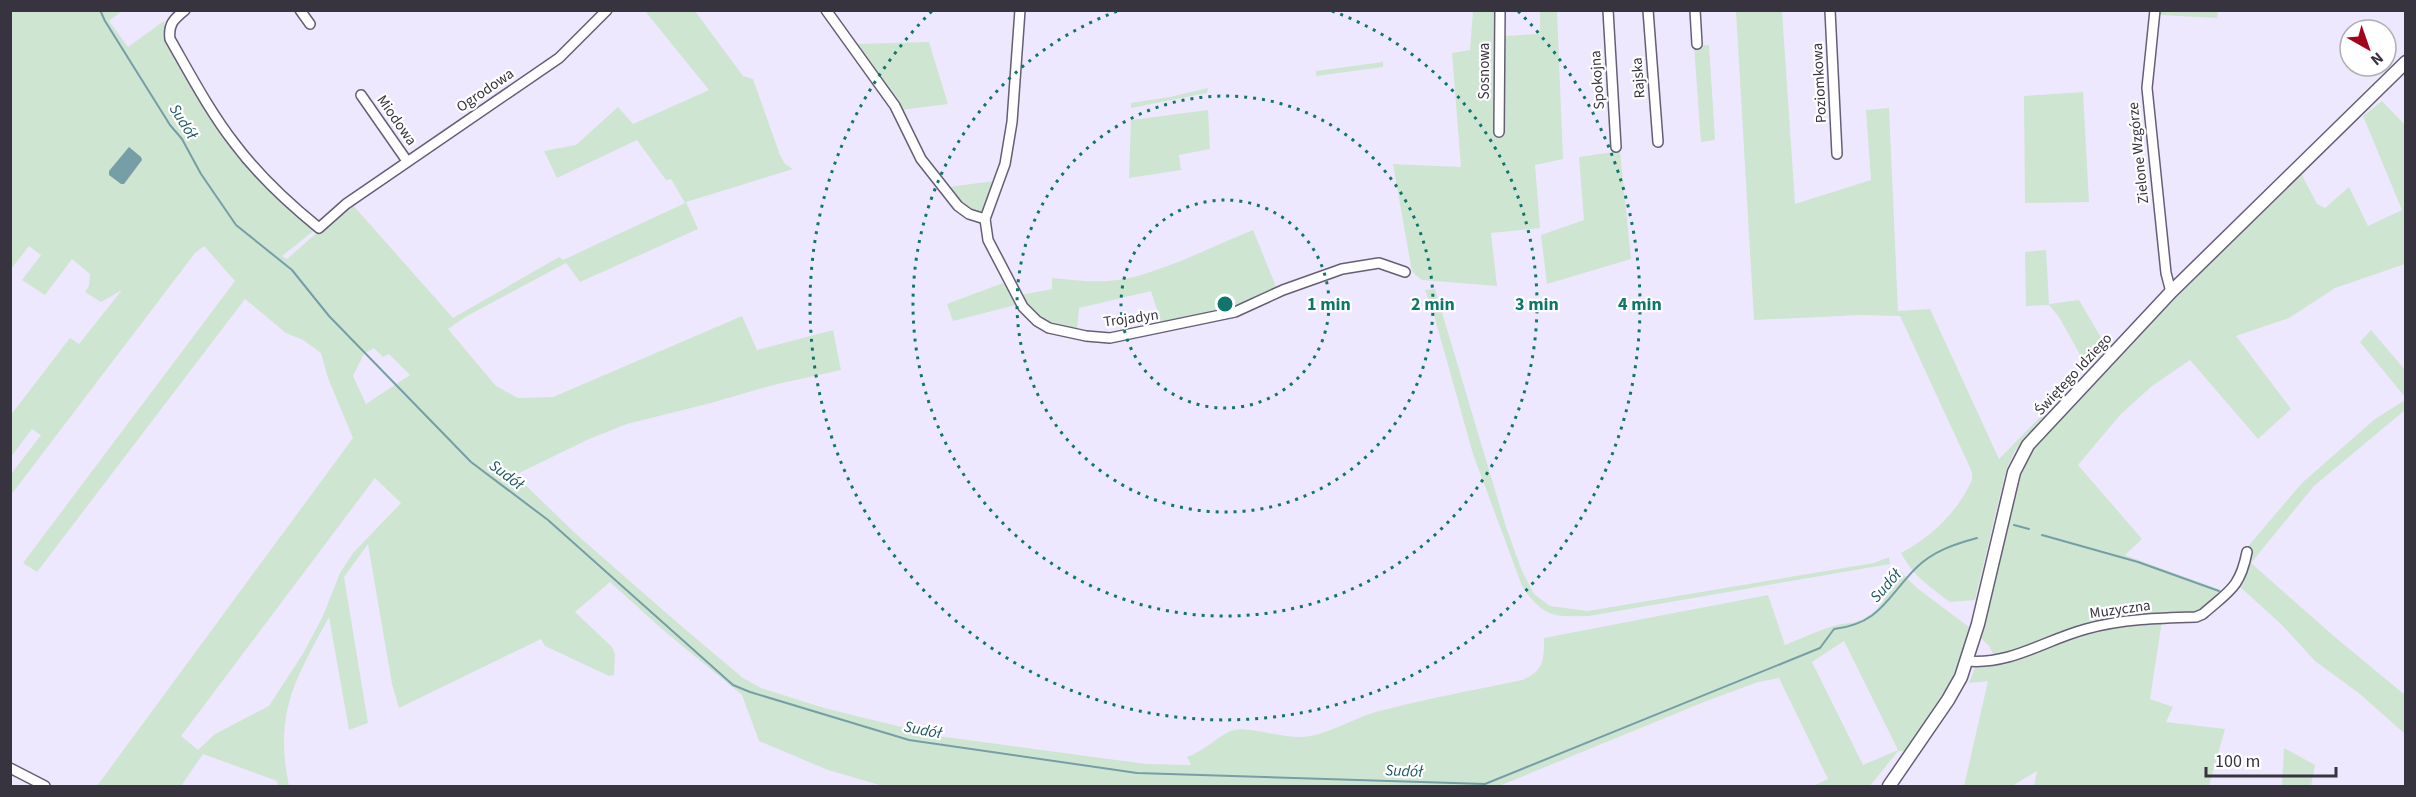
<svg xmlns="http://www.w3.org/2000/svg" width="2416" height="797" font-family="'Source Sans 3',sans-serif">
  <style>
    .green { fill: #cee5d1; fill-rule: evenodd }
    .water { fill: #769ea6 }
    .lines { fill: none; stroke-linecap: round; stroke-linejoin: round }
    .stream { stroke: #769ea6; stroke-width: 2 }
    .minor-casing { stroke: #655e76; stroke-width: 12 }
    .tertiary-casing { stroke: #655e76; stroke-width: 15 }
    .minor { stroke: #fff; stroke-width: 9 }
    .tertiary { stroke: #fff; stroke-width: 12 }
    .ring { fill: none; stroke: #0f766e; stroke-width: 3; stroke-dasharray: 3 6 }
    .labels { text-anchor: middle; stroke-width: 4.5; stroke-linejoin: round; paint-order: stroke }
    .street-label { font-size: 15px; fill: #37343f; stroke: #fff }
    .water-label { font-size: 16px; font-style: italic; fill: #1d5760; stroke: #fff }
    .centre { fill: #0f766e; stroke: #fff; stroke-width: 3 }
    .ring-label { font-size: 18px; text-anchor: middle; font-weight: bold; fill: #0f766e; stroke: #fff; stroke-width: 4.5; stroke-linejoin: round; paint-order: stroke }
  </style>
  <rect width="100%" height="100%" fill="#eee8fe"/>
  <g class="green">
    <path d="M11 11H122L109 21 128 47 164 21 166 40 232 144 316 229 282 256 287 259 351 203 453 318 559 257 563 260 685 203 671 179 666 180 637 140 557 178 544 151 576 145 618 107 633 124 709 90 645 11H695L743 76 753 79 780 155 785 164 793 169 686 202 698 229 580 282 566 263 467 316 448 329 496 386 518 398 553 397 742 316 757 350 833 330 841 370 773 385 711 403 627 424 589 439 515 475 576 534 680 625 743 678 761 688 824 708 938 736 1146 764 1191 765 1187 757C1205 751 1220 734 1234 730 1254 726 1285 741 1311 736 1335 731 1356 717 1379 711 1426 699 1474 690 1522 680 1544 671 1544 660 1544 638L1768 595 1785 645C1802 638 1819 630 1837 625 1843 623 1849 624 1855 622 1875 617 1893 594 1891 574L1902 573 1917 588 1969 627 1961 661 1944 696 1904 751H1898L1870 786H1813L1828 779 1779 678 1758 682 1704 702 1499 786H883L828 770 759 741 742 695 663 630 610 582 575 612 612 647 615 654 614 675 609 676 545 646 541 639 399 708 392 684 368 544 344 577 368 723 349 730 329 617C295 680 274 712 289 786H278L277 781 203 754 181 786H97L353 438 328 378 321 353 303 340 286 333 245 299 37 572 23 563 235 281 204 246 195 253 11 495V474L41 435 32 429 11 457 10 416 70 338 79 344 122 290 101 302 85 292 89 286 90 274 72 259 45 295 22 280 41 255 29 246 11 269ZM374 348 383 357 389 354 410 375 366 404 353 376 364 354ZM375 478 401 503 353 553 340 573 323 616 304 652 269 706 215 734 198 750 181 736ZM1844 641 1898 750 1863 765 1812 662Z"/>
    <path d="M1473 11H1502L1503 36 1540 34V11H1557L1563 159 1535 165 1540 228 1491 233 1497 286 1422 280 1412 272 1393 164 1461 167 1452 53 1470 50Z"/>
    <path d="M1736 11H1782L1795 204 1871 180 1866 110 1889 108 1898 311 1930 309 1999 459 2044 413 2045 415 2015 451 2006 470 1975 600 1950 602C1930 587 1913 576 1901 553 1932 536 1957 513 1972 480V472L1900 316 1861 315 1754 320Z"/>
    <path d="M2159 11H2218L2217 18 2159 15Z"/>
    <path d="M929 42 948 104 901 110 854 44Z"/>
    <path d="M1709 45 1715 140 1701 142 1694 46Z"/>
    <path d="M1383 62V67L1316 76V71Z"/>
    <path d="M1208 88 1207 93 1131 108V103L1170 97Z"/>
    <path d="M2083 92 2089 202 2025 203 2024 96Z"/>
    <path d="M2382 101 2405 125V264L2335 288 2289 318 2236 336 2291 409 2258 439 2190 360 2152 386 2120 415 2078 465 2142 539 2125 555 2223 591 2199 612 2183 615 2141 616 1995 658 1989 646 1981 638 2019 468 2031 448 2173 296 2301 173 2317 204 2325 208 2349 187 2368 226 2402 210 2363 116Z"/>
    <path d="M1208 110 1210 149 1179 155 1181 170 1129 178 1131 120Z"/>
    <path d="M1620 151 1631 259 1547 284 1541 235 1584 220 1579 157Z"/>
    <path d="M993 181 984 209 980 212C966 208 957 200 950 187Z"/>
    <path d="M1253 230 1277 289 1236 307 1162 325 1151 291 1079 308 1077 330C1052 324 1034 318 1021 295L1052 289V278C1074 280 1096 283 1117 280 1157 275 1215 245 1253 230Z"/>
    <path d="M2046 250 2049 304 2079 300 2107 348 2088 369 2059 317 2049 305 2026 306 2025 252Z"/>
    <path d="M1003 283 1016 305 953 321 947 304Z"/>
    <path d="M1435 289 1506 527 1522 571 1534 594 1550 606 1588 611 1874 563 1889 557 1890 564 1589 616C1553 617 1543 617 1522 586L1473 454 1434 315 1425 290Z"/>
    <path d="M2371 330 2405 370V397L2360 342Z"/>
    <path d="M2405 400V410L2314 486 2251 563 2336 638 2405 695V734L2360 694 2315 661 2282 625 2238 585 2251 564 2244 551 2302 483 2375 419Z"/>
    <path d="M2162 621 2150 699 2173 707 2166 722 2225 729 2209 786H2034L2037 771 2012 786H1964L1988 681 1969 683 1976 665 2017 659 2061 639 2123 623Z"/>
    <path d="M2284 748 2315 765 2311 786H2282Z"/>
  </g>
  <path class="water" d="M129 147 141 157 142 160 124 184H121L109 175V171Z"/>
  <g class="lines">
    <g class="stream">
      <path d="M100 10 105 21 170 125 182 139 201 174 236 225 292 270 329 316 471 462 548 520 733 685 750 692 909 740 1137 773 1485 784 1820 648 1834 629C1880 624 1887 597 1916 568 1933 551 1955 544 1977 538"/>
      <path d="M2014 525 2029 529"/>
      <path d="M2042 535 2138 562 2219 591"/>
    </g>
    <g class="minor-casing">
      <g id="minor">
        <path d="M185 10C174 19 168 24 170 39 190 74 210 112 235 144 259 176 288 203 319 228L346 204 559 58 607 10"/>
        <path d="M300 10 310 24"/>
        <path d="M826 10 895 106 921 159 958 206 969 214 985 219"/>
        <path d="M1020 10 1012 122 1005 164 985 219 988 240 1023 307 1037 321 1049 328 1086 336 1110 338 1235 312 1283 290 1342 269 1379 263 1405 272"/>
        <path d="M1608 10 1616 147"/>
        <path d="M1648 10 1658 142"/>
        <path d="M1695 10 1697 44"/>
        <path d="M1830 10 1837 154"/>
        <path d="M2155 10 2147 88 2166 273 2171 292"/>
        <path d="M361 95 407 161"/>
        <path d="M1499 132 1500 10"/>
        <path d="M1967 661C2011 665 2045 640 2086 629 2122 619 2159 618 2196 617L2203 614C2229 591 2240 588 2247 552"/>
        <path d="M10 768 45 786"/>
      </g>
    </g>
    <g class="tertiary-casing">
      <path id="tertiary" d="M1889 786 1948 700 1961 677 1978 624 2014 472 2028 445 2171 292 2406 62"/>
    </g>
    <use href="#minor" class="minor"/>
    <use href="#tertiary" class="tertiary"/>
  </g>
  <g class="ring">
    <circle cx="1225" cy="304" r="104"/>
    <circle cx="1225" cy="304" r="208"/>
    <path d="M1332 11A312 312 0 1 1 1118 11"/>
    <path d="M1518 11A415 415 0 1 1 932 11"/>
  </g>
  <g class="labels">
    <g class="street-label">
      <text transform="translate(1484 71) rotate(-90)" y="5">Sosnowa</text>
      <text transform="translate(1638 78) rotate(-94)" y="5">Rajska</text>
      <text transform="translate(1597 80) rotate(-94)" y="5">Spokojna</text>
      <text transform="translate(1819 83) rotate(-93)" y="5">Poziomkowa</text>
      <text transform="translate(485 90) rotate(-34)" y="5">Ogrodowa</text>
      <text transform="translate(397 120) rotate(55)" y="5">Miodowa</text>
      <text transform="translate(2138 153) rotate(-96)" y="5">Zielone Wzgórze</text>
      <text transform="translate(1131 318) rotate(-8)" y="5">Trojadyn</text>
      <text transform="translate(2073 374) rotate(-47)" y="5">Świętego Idziego</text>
      <text transform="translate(2120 609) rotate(-8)" y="5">Muzyczna</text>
    </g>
    <g class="water-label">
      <text transform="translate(184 121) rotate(58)" y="6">Sudół</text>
      <text transform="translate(507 474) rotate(37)" y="6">Sudół</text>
      <text transform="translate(1885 585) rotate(-49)" y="6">Sudół</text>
      <text transform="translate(923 729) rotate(11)" y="6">Sudół</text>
      <text transform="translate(1404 770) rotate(2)" y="6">Sudół</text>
    </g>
  </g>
  <circle cx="1225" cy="304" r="9" class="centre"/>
  <g class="ring-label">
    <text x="1329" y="310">1 min</text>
    <text x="1433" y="310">2 min</text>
    <text x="1537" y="310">3 min</text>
    <text x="1640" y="310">4 min</text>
  </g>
  <rect width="2416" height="797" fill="none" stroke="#37343f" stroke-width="24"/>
  <g transform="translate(2368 48) rotate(140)"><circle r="28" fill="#ffffff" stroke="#afaeb2" stroke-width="1.5"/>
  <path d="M0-4.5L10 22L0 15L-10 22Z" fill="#a2041d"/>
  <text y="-9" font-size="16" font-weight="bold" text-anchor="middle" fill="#37343f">N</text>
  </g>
  <path d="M2206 767v9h130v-9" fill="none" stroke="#37343f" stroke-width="3"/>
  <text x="2215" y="767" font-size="18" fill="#37343f" stroke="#ffffff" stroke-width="4.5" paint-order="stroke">100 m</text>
</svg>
